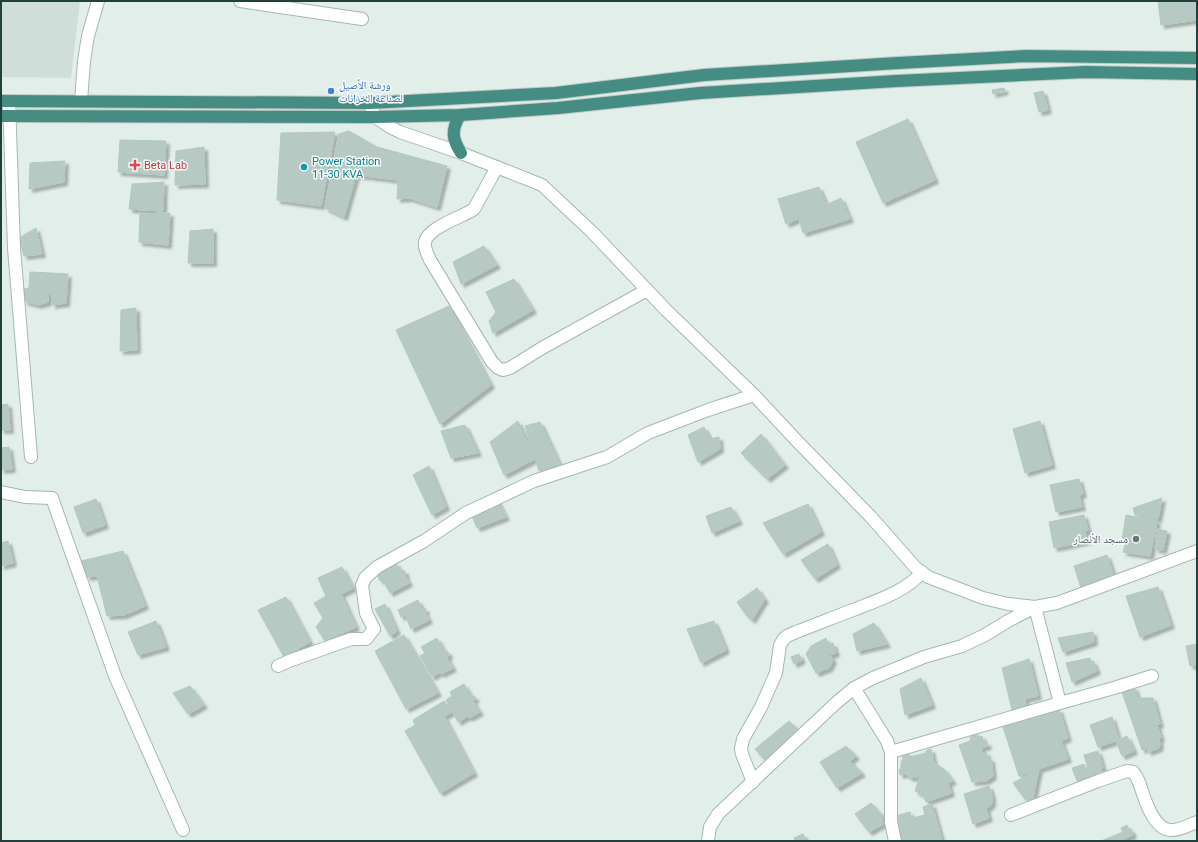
<svg xmlns="http://www.w3.org/2000/svg" width="1198" height="842" font-family="Roboto,'Noto Naskh Arabic',sans-serif">
  <style>
    .built { fill: #d0ded9 }
    .building { fill: #b7c9c3; stroke: #b3c8c2; filter: url(#shadow) }
    .lines { fill: none; stroke-linecap: round; stroke-linejoin: round }
    .minor-casing { stroke: #a4b7b1; stroke-width: 14 }
    .trunk-casing { stroke: #c1cac8; stroke-width: 14 }
    .minor { stroke: #fff; stroke-width: 12 }
    .trunk { stroke: #458c83; stroke-width: 12 }
    .shop-dot { fill: #3f7fe0; stroke: #f3faf7; stroke-width: 1.5 }
    .health-dot { fill: #e0444e; stroke: #f3faf7; stroke-width: 1.5 }
    .culture-dot { fill: #0f9aa8; stroke: #f3faf7; stroke-width: 1.5 }
    .worship-dot { fill: #6b7280; stroke: #f3faf7; stroke-width: 1.5 }
    .labels { text-anchor: middle; stroke-width: 3; stroke-linejoin: round; paint-order: stroke }
    .shop-label { font-size: 11px; fill: #366cbe; stroke: #f3faf7; text-anchor: start }
    .culture-label { font-size: 11px; fill: #0d838f; stroke: #f3faf7; text-anchor: start }
    .health-label { font-size: 11px; fill: #be3a42; stroke: #f3faf7; text-anchor: start }
    .worship-label { font-size: 11px; fill: #5b616d; stroke: #f3faf7; text-anchor: end }
  </style>
  <defs>
    <filter id="shadow"><feDropShadow dx="3.5" dy="3.5" stdDeviation="1" flood-color="#0004"/></filter>
  </defs>
  <rect width="100%" height="100%" fill="#e2eee9"/>
  <path class="built" d="M1 1H80L71 78 1 77Z"/>
  <g class="building">
    <path d="M1158 1H1196L1197 20 1161 25Z"/>
    <path d="M1004 88 1005 91 993 94 992 90Z"/>
    <path d="M1043 91 1048 110 1039 112 1034 93Z"/>
    <path d="M908 119 935 180 883 203 856 142Z"/>
    <path d="M349 131 377 147 447 166 437 207 409 198 397 199 398 180 356 175 344 217 325 208 339 134Z"/>
    <path d="M335 132 321 206 277 200 281 133Z"/>
    <path d="M120 140 166 141 164 175 118 172Z"/>
    <path d="M204 147 205 184 175 185 176 151Z"/>
    <path d="M65 161 64 182 29 189 30 163Z"/>
    <path d="M164 182 163 211 129 209 132 184Z"/>
    <path d="M819 187 827 207 786 224 778 199Z"/>
    <path d="M841 198 850 219 803 233 799 218Z"/>
    <path d="M170 213 168 245 139 242 140 214Z"/>
    <path d="M36 228 42 254 24 256 19 238Z"/>
    <path d="M213 229V263H188L190 231Z"/>
    <path d="M484 246 497 265 461 284 453 262Z"/>
    <path d="M30 272 50 273 48 302 38 305 24 301V289L29 288Z"/>
    <path d="M50 273 68 274 66 303 52 305Z"/>
    <path d="M514 279 533 310 493 333 489 321 496 312 486 292Z"/>
    <path d="M449 306 491 385 440 424 396 330Z"/>
    <path d="M136 308 137 350 120 351 121 310Z"/>
    <path d="M8 404 10 430H1V405Z"/>
    <path d="M518 421 535 459 504 475 490 442Z"/>
    <path d="M1040 421 1052 465 1025 473 1013 429Z"/>
    <path d="M540 422 560 465 539 471 525 426Z"/>
    <path d="M465 425 478 453 451 458 441 431Z"/>
    <path d="M704 427 710 439 719 437 720 449 698 462 688 435Z"/>
    <path d="M761 434 785 465 767 479 741 453Z"/>
    <path d="M9 447 12 469 1 470V448Z"/>
    <path d="M429 466 446 507 432 515 413 475Z"/>
    <path d="M1079 479 1083 494 1079 495 1082 507 1056 512 1050 485Z"/>
    <path d="M496 498 506 517 477 528 470 511Z"/>
    <path d="M1162 498 1158 519 1135 515 1133 508Z"/>
    <path d="M96 499 105 525 83 533 74 507Z"/>
    <path d="M808 504 821 532 783 554 763 523Z"/>
    <path d="M731 507 739 521 712 533 706 516Z"/>
    <path d="M1084 515 1088 530 1085 531 1087 541 1054 548 1049 522Z"/>
    <path d="M1126 515 1157 521 1150 556 1123 552 1126 542 1122 540Z"/>
    <path d="M1157 529 1167 531 1163 550 1155 549Z"/>
    <path d="M8 541 13 563 1 566V543Z"/>
    <path d="M828 544 837 565 815 579 801 560Z"/>
    <path d="M123 551 145 606 124 615 107 616 97 576 87 577 81 561Z"/>
    <path d="M1107 555 1114 576 1081 588 1074 566Z"/>
    <path d="M396 563 401 572 404 570 406 574 405 575 409 583 390 593 383 580 380 581 377 574Z"/>
    <path d="M342 567 353 588 341 594 356 627 325 641 316 627 323 618 314 603 326 596 318 578Z"/>
    <path d="M1158 587 1171 625 1140 637 1126 596Z"/>
    <path d="M757 588 765 599 752 620 747 616 737 602Z"/>
    <path d="M286 597 310 642 284 657 258 610Z"/>
    <path d="M418 600 422 609 425 608 426 610 425 612 429 620 411 629 405 615 401 617 398 610Z"/>
    <path d="M385 604 397 631 390 636 375 609Z"/>
    <path d="M156 621 166 647 138 655 128 632Z"/>
    <path d="M714 621 726 650 701 663 687 629Z"/>
    <path d="M874 623 887 644 857 651 853 634Z"/>
    <path d="M1093 632 1094 642 1063 652 1058 638Z"/>
    <path d="M404 635 438 693 406 709 375 651Z"/>
    <path d="M437 638 444 651 448 652 449 655 447 658 453 668 441 674 440 672 432 677 420 656 425 653 421 647Z"/>
    <path d="M826 638 828 645 833 643 836 653 830 655 833 660 829 668 816 673 806 654 811 646Z"/>
    <path d="M1197 644V665L1190 666 1186 646Z"/>
    <path d="M799 654 802 660 794 664 791 657Z"/>
    <path d="M1090 658 1091 662 1093 661 1097 671 1072 682 1066 663Z"/>
    <path d="M1029 659 1038 696 1025 699 1026 706 1012 710 1002 668Z"/>
    <path d="M921 678 932 705 905 715 900 689Z"/>
    <path d="M464 684 471 696H474L476 698 473 701 480 712 469 718 468 716 458 722 446 700 452 696 450 692Z"/>
    <path d="M190 686 204 705 188 714 173 693Z"/>
    <path d="M1134 687 1138 698H1153L1160 724 1157 725 1161 738H1159L1160 745 1159 748 1148 752 1147 748 1142 750 1122 692Z"/>
    <path d="M444 701 452 712 444 716 474 773 440 793 405 731 415 725 413 720Z"/>
    <path d="M1059 709 1068 738 1061 741 1068 759 1019 776 1003 727Z"/>
    <path d="M1112 717 1119 740 1098 747 1090 725Z"/>
    <path d="M789 721 803 734 766 761 755 749Z"/>
    <path d="M974 731 976 738 982 736 984 743 987 742 988 746 981 748 983 753 986 752 988 758 991 759 993 776 986 781 972 782 959 745 970 741 971 733Z"/>
    <path d="M1127 736 1134 751 1122 756 1116 741Z"/>
    <path d="M846 746 856 756 850 761 862 773 837 788 820 762Z"/>
    <path d="M931 749 934 763 944 769 953 781 948 783 951 793 926 802 923 795 915 791 920 776 911 778 905 774 900 775 899 771 901 767V763L903 758 902 754 909 753 910 757 926 753V751Z"/>
    <path d="M1098 751 1103 768 1099 770 1106 773 1092 781 1084 755Z"/>
    <path d="M1084 764 1091 782 1079 786 1072 768Z"/>
    <path d="M1039 769 1031 807 1013 783Z"/>
    <path d="M989 786 992 795V803L989 807 986 808 989 818 973 824 964 794Z"/>
    <path d="M871 803 881 814 883 824 869 832 855 814Z"/>
    <path d="M932 804 942 841H902L895 816 910 812 912 818 925 815 923 807Z"/>
    <path d="M1127 825 1129 830 1131 829 1133 835 1119 841H1101L1123 832 1121 828Z"/>
    <path d="M803 834 806 841H795L794 838Z"/>
  </g>
  <g class="lines">
    <g class="minor-casing">
      <g id="minor">
        <path d="M240 1 362 19"/>
        <path d="M9 101 14 248 31 457"/>
        <path d="M81 101 84 61 88 36 98 1"/>
        <path d="M370 103 375 117 390 127 400 132 461 153 542 185 592 232 666 310 754 395 796 440 871 517 915 567 928 577 983 598 1008 604 1035 607 1057 603 1197 551"/>
        <path d="M497 167 474 209C463 217 428 227 425 242 424 249 428 255 430 260L492 362 498 368 503 370 510 368 542 348 647 290"/>
        <path d="M1 492 25 497 52 498 115 676 183 830"/>
        <path d="M278 666 289 661 351 639H366L374 629 366 613 362 585 365 578 377 567 424 541 466 513 534 481 607 457 648 433 708 410 754 395"/>
        <path d="M854 688 887 741 891 752V822L895 841"/>
        <path d="M891 752 1060 703"/>
        <path d="M753 782 742 754 741 749 743 739 761 707 776 673 780 645 783 640 787 636 796 632C815 625 834 617 853 610 876 601 907 591 922 572"/>
        <path d="M1011 815 1098 781 1127 771 1133 772C1139 778 1140 786 1143 794 1147 806 1156 829 1170 830 1179 831 1189 825 1197 822"/>
        <path d="M708 841 710 827 718 814 836 703 854 688 873 678 924 657 962 646 985 635 1008 621 1035 607 1060 703 1114 688 1152 676"/>
      </g>
    </g>
    <g class="trunk-casing">
      <g id="trunk">
        <path d="M1 101 370 103 556 93 704 75 898 63 1026 56 1197 58"/>
        <path d="M460 115C451 130 452 139 461 153"/>
        <path d="M1 116 375 117 460 115 558 108 700 93 896 81 1085 72 1197 74"/>
      </g>
    </g>
    <use href="#minor" class="minor"/>
    <use href="#trunk" class="trunk"/>
  </g>
  <circle class="shop-dot" cx="331" cy="91" r="4"/>
  <path class="health-dot" d="M133 159h4v4h4v4h-4v4h-4v-4h-4v-4h4z"/>
  <circle class="culture-dot" cx="304" cy="167" r="4"/>
  <circle class="worship-dot" cx="1136" cy="539" r="4"/>
  <g class="labels">
    <g class="shop-label">
      <text x="339" y="89">ورشة الأصيل<tspan x="339" dy="13">لصناعة الخزانات</tspan></text>
    </g>
    <g class="culture-label">
      <text x="312" y="165">Power Station<tspan x="312" dy="13">11-30 KVA</tspan></text>
    </g>
    <g class="health-label">
      <text x="144" y="169">Beta Lab</text>
    </g>
    <g class="worship-label">
      <text x="1128" y="543">مسجد الأنصار</text>
    </g>
  </g>
  <rect width="1198" height="842" fill="none" stroke="#20413b" stroke-width="4"/>
</svg>
